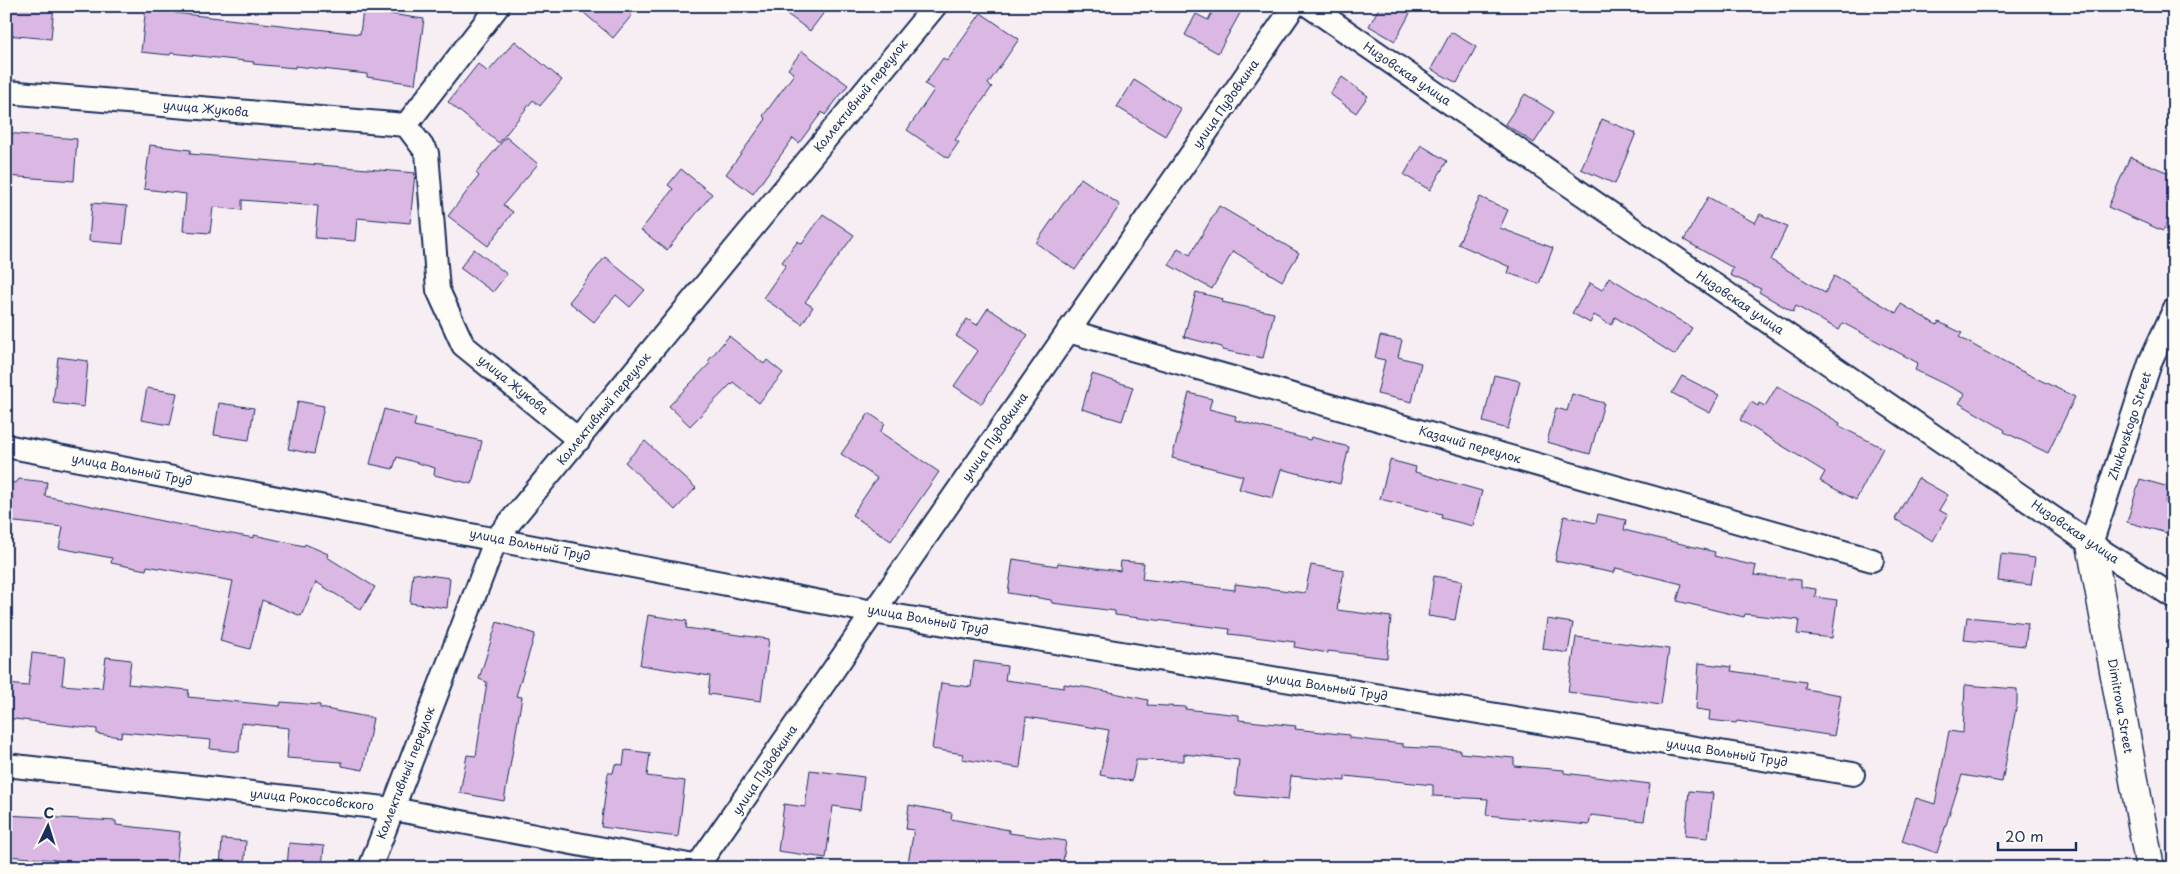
<svg xmlns="http://www.w3.org/2000/svg" width="2180" height="874" font-family="'Playpen Sans',sans-serif">
  <style>
    .building { fill: #dab8e3; stroke: #1b2f5e }
    .lines { fill: none; stroke-linecap: round; stroke-linejoin: round }
    .minor-casing { stroke: #1b2f5e; stroke-width: 26 }
    .secondary-casing { stroke: #1b2f5e; stroke-width: 31 }
    .minor { stroke: #fdfcf7; stroke-width: 22 }
    .secondary { stroke: #fdfcf7; stroke-width: 28 }
    .labels { text-anchor: middle; stroke-width: 5; stroke-linejoin: round; paint-order: stroke }
    .street-label { font-size: 12px; fill: #1b2f5e; stroke: #fdfcf7 }
  </style>
  <rect width="100%" height="100%" fill="#f6eef3"/>
  <filter id="ink" filterUnits="userSpaceOnUse"><feTurbulence type="fractalNoise" baseFrequency=".02" numOctaves="2"/><feDisplacementMap in="SourceGraphic" scale="10" xChannelSelector="R" yChannelSelector="G"/><feConvolveMatrix kernelMatrix="1 2 1 2 8 2 1 2 1" color-interpolation-filters="sRGB"/></filter>
  <g filter="url(#ink)">
    <g class="building">
      <path d="M6 6H54L51 39 6 35Z"/>
      <path d="M146 6H175V13L360 34 363 10 424 19 415 84 367 77V74L295 66V68L253 64 254 62 171 53 170 55 141 52Z"/>
      <path d="M576 6H622L632 15 613 38Z"/>
      <path d="M776 6H829L810 31Z"/>
      <path d="M1215 6H1244L1218 53 1185 35 1196 14 1208 20Z"/>
      <path d="M1380 6H1414L1395 41 1369 26Z"/>
      <path d="M981 13 1019 39 988 84 992 87 955 140 959 142 948 158 907 130 934 90 925 84 943 58 947 61Z"/>
      <path d="M1451 32 1476 47 1457 83 1431 69Z"/>
      <path d="M515 41 562 80 540 106 533 100 499 143 448 102 478 64 488 72Z"/>
      <path d="M802 51 848 85 825 115 822 112 799 143 793 138 753 194 726 174 766 119 763 116 794 74 788 69Z"/>
      <path d="M1342 77 1368 96 1356 113 1330 94Z"/>
      <path d="M1134 80 1181 109 1165 136 1117 107Z"/>
      <path d="M1525 94 1554 112 1534 143 1505 124Z"/>
      <path d="M1602 119 1636 133 1615 184 1581 169Z"/>
      <path d="M6 133 77 139 74 181 6 176Z"/>
      <path d="M506 137 538 164 503 205 513 212 488 246 448 216 479 176 476 173Z"/>
      <path d="M150 145 191 150 190 154 415 173 410 223 357 218 355 241 315 238 318 206 242 200V210L213 207 210 233 183 231 186 194 144 189Z"/>
      <path d="M1421 145 1447 161 1430 190 1404 175Z"/>
      <path d="M2130 157 2174 175V207L2163 231 2108 207Z"/>
      <path d="M681 169 712 194 667 250 641 230 673 189 668 185Z"/>
      <path d="M1081 178 1120 205 1075 270 1036 243Z"/>
      <path d="M1480 197 1508 210 1500 228 1553 248 1539 284 1508 273 1510 267 1458 244Z"/>
      <path d="M1708 197 1755 223 1760 214 1787 227 1771 260 1825 293 1834 276 1896 313 1901 304 1937 325 1939 322 1962 333 1959 337 2007 364 2075 397 2048 453 2004 432 2005 430 1959 403 1965 394 1915 370 1918 363 1843 323 1839 330 1796 306 1793 312 1759 292 1761 289 1730 275 1733 268 1684 240Z"/>
      <path d="M92 203 127 206 123 244 89 241Z"/>
      <path d="M1219 206 1299 253 1282 281 1233 251 1212 289 1169 265 1178 248 1190 255Z"/>
      <path d="M823 214 854 235 805 302 813 307 802 324 763 298 786 265 782 262 798 241 802 244Z"/>
      <path d="M474 249 507 274 493 292 460 268Z"/>
      <path d="M605 257 645 290 630 307 616 295 594 322 569 302Z"/>
      <path d="M1609 277 1692 328 1675 355 1615 317 1611 325 1594 315 1590 323 1572 313 1590 283 1602 290Z"/>
      <path d="M1196 292 1223 299 1222 302 1274 313 1263 358 1222 350V347L1184 337Z"/>
      <path d="M988 308 1028 335 981 404 954 386 978 351 956 336 967 319 977 325Z"/>
      <path d="M729 336 764 364 767 360 783 373 759 403 733 382 690 426 669 406 710 363 708 361Z"/>
      <path d="M1380 336 1402 340 1398 357 1421 363 1412 402 1377 394 1385 360 1375 358Z"/>
      <path d="M58 357 88 361 84 407 53 403Z"/>
      <path d="M1092 374 1133 387 1122 421 1082 409Z"/>
      <path d="M1494 375 1520 381 1508 429 1483 422Z"/>
      <path d="M1682 376 1719 395 1710 413 1672 393Z"/>
      <path d="M1777 386 1840 423 1839 426 1883 448 1856 500 1820 481 1825 472 1740 420 1751 402 1758 406 1759 403 1765 406Z"/>
      <path d="M147 388 177 393 170 425 141 420Z"/>
      <path d="M1189 393 1212 399 1209 409 1236 416 1235 420 1310 440 1311 437 1349 447 1340 484 1281 469 1273 498 1239 489 1243 476 1172 458Z"/>
      <path d="M1572 394 1604 403 1590 454 1547 442 1556 408 1567 411Z"/>
      <path d="M298 401 324 406 314 454 288 449Z"/>
      <path d="M219 403 254 408 249 440 214 435Z"/>
      <path d="M384 409 416 418 414 426 482 441 472 484 434 475 435 468 397 457 393 469 370 464Z"/>
      <path d="M869 413 885 424 880 432 939 472 891 541 852 515 877 478 841 454Z"/>
      <path d="M645 441 696 488 675 510 625 462Z"/>
      <path d="M1390 460 1416 467 1415 472 1482 491 1473 526 1441 518 1442 514 1380 499Z"/>
      <path d="M1918 478 1948 495 1939 510 1948 515 1933 541 1895 519Z"/>
      <path d="M19 479 47 482 45 496 176 524 254 538V535L304 546 305 544 328 554 327 557 375 587 361 610 316 582 301 616 262 600 250 649 220 641 233 581 147 566 146 570 111 563 112 558 59 548 63 527 6 521 10 482 16 483Z"/>
      <path d="M2140 479 2169 487 2165 502 2174 505V535L2127 522Z"/>
      <path d="M1598 514 1626 520 1624 530 1715 552 1714 556 1756 566 1754 575 1801 580V587L1816 589 1815 597 1837 600 1832 638 1797 634 1799 620 1745 614 1744 617 1677 601 1682 584 1616 568 1614 573 1555 561 1564 516 1596 523Z"/>
      <path d="M2001 554 2035 558 2031 585 1998 581Z"/>
      <path d="M1013 559 1057 566 1058 563 1120 571 1121 561 1144 563 1142 579 1235 590V584L1305 593 1311 565 1344 571 1337 610 1391 617 1387 658 1328 651V653L1294 647 1295 642 1229 634 1230 629 1115 615V611L1052 603 1051 600 1008 593Z"/>
      <path d="M413 573 450 578 447 608 410 603Z"/>
      <path d="M1434 576 1462 581 1455 620 1428 616Z"/>
      <path d="M648 615 687 621 686 628 769 639 761 701 708 694 710 676 640 665Z"/>
      <path d="M1967 617 2028 623 2025 646 1964 640Z"/>
      <path d="M1547 619 1573 623 1568 653 1543 649Z"/>
      <path d="M497 622 535 634 516 696 522 697 504 801 460 793 467 755 476 756 487 682 479 679Z"/>
      <path d="M1576 637 1669 649 1661 705 1568 692Z"/>
      <path d="M32 653 65 657 62 685 102 688 106 657 131 660 128 684 189 690 188 697 280 706 281 702 320 705V708L373 718 363 770 342 766V762L287 758 289 728 241 723 239 752 210 749 211 740 122 732 121 737 97 734V729L6 718V684L28 686Z"/>
      <path d="M974 661 1007 666 1005 680 1064 688V684L1090 688 1148 700 1147 705 1186 707 1185 709 1239 715V720L1296 726 1295 729 1349 735V738L1403 744V747L1460 750V753L1514 758V766L1564 770V773L1650 784 1644 821 1591 815 1589 825 1486 815 1488 799 1433 796V785L1345 776V781L1291 776 1288 800 1235 795 1239 760 1184 754V761L1136 760 1132 781 1100 775 1109 730 1026 717 1020 768 962 759 963 754 932 749 941 683 971 687Z"/>
      <path d="M1699 663 1732 667 1731 671 1806 682 1805 689 1841 695 1834 736 1737 721 1736 723 1709 720 1710 711 1696 709Z"/>
      <path d="M1965 685 2017 689V703L2002 782 1962 775 1937 853 1902 841 1916 798 1935 804 1949 731 1963 733Z"/>
      <path d="M625 750 650 753 647 776 685 781 678 837 601 827 608 773H613L615 764 623 765Z"/>
      <path d="M810 770 864 777 860 810 833 806 826 858 778 851 784 804 805 807Z"/>
      <path d="M1689 791 1713 793 1708 838 1685 836Z"/>
      <path d="M909 805 952 813 951 819 1009 830V833L1066 841 1062 868H907L914 830 906 829Z"/>
      <path d="M6 815 116 821V825L180 832 176 868H79L80 862 6 856Z"/>
      <path d="M222 839 246 841 244 868H220Z"/>
      <path d="M289 843 324 846 322 868H287Z"/>
    </g>
    <g class="lines">
      <g class="minor-casing">
        <g id="minor">
          <path d="M1309 6 2091 544 2174 597"/>
          <path d="M6 92 406 125 498 6"/>
          <path d="M406 125 427 153 438 290 463 345 579 440"/>
          <path d="M1068 331 1872 560"/>
          <path d="M6 446 873 612 1853 774"/>
          <path d="M2091 544 2151 360 2174 310"/>
          <path d="M6 765 393 809 704 868"/>
          <path d="M370 868 496 539 935 6"/>
          <path d="M696 868 1294 6"/>
        </g>
      </g>
      <g class="secondary-casing">
        <path id="secondary" d="M2091 544 2150 868"/>
      </g>
      <use href="#minor" class="minor"/>
      <use href="#secondary" class="secondary"/>
    </g>
  </g>
  <g class="labels">
    <g class="street-label">
      <text transform="translate(1407 74) rotate(34)" y="4">Низовская улица</text>
      <text transform="translate(861 96) rotate(-51)" y="4">Коллективный переулок</text>
      <text transform="translate(1226 104) rotate(-55)" y="4">улица Пудовкина</text>
      <text transform="translate(206 109) rotate(5)" y="4">улица Жукова</text>
      <text transform="translate(1740 303) rotate(34)" y="4">Низовская улица</text>
      <text transform="translate(513 385) rotate(39)" y="4">улица Жукова</text>
      <text transform="translate(604 409) rotate(-51)" y="4">Коллективный переулок</text>
      <text transform="translate(2130 426) rotate(-72)" y="4">Zhukovskogo Street</text>
      <text transform="translate(995 437) rotate(-55)" y="4">улица Пудовкина</text>
      <text transform="translate(1470 445) rotate(16)" y="4">Казачий переулок</text>
      <text transform="translate(132 470) rotate(11)" y="4">улица Вольный Труд</text>
      <text transform="translate(2075 532) rotate(34)" y="4">Низовская улица</text>
      <text transform="translate(530 545) rotate(11)" y="4">улица Вольный Труд</text>
      <text transform="translate(928 620) rotate(10)" y="4">улица Вольный Труд</text>
      <text transform="translate(1327 687) rotate(9)" y="4">улица Вольный Труд</text>
      <text transform="translate(2120 706) rotate(80)" y="4">Dimitrova Street</text>
      <text transform="translate(1727 753) rotate(9)" y="4">улица Вольный Труд</text>
      <text transform="translate(765 770) rotate(-56)" y="4">улица Пудовкина</text>
      <text transform="translate(406 773) rotate(-69)" y="4">Коллективный переулок</text>
      <text transform="translate(312 800) rotate(6)" y="4">улица Рокоссовского</text>
    </g>
  </g>
  <rect width="2180" height="874" fill="none" stroke="#fdfcf7" stroke-width="25"/>
  <rect x="12" y="12" width="2155" height="849" fill="none" stroke="#1b2f5e" stroke-width="2" filter="url(#ink)"/>
  <g transform="translate(48 826) rotate(4)" stroke="#fdfcf7" stroke-width="4" paint-order="stroke">
  <path d="M0-4L9 19L0 12L-9 19Z" fill="#1b2f5e"/>
  <text y="-8" font-size="14" font-weight="bold" text-anchor="middle" fill="#1b2f5e">С</text>
  </g>
  <path d="M1998 842v8h78v-8" fill="none" stroke="#1b2f5e" stroke-width="2.5"/>
  <text x="2005" y="842" font-size="15" fill="#1b2f5e" stroke="#fdfcf7" stroke-width="4" paint-order="stroke">20 m</text>
</svg>
